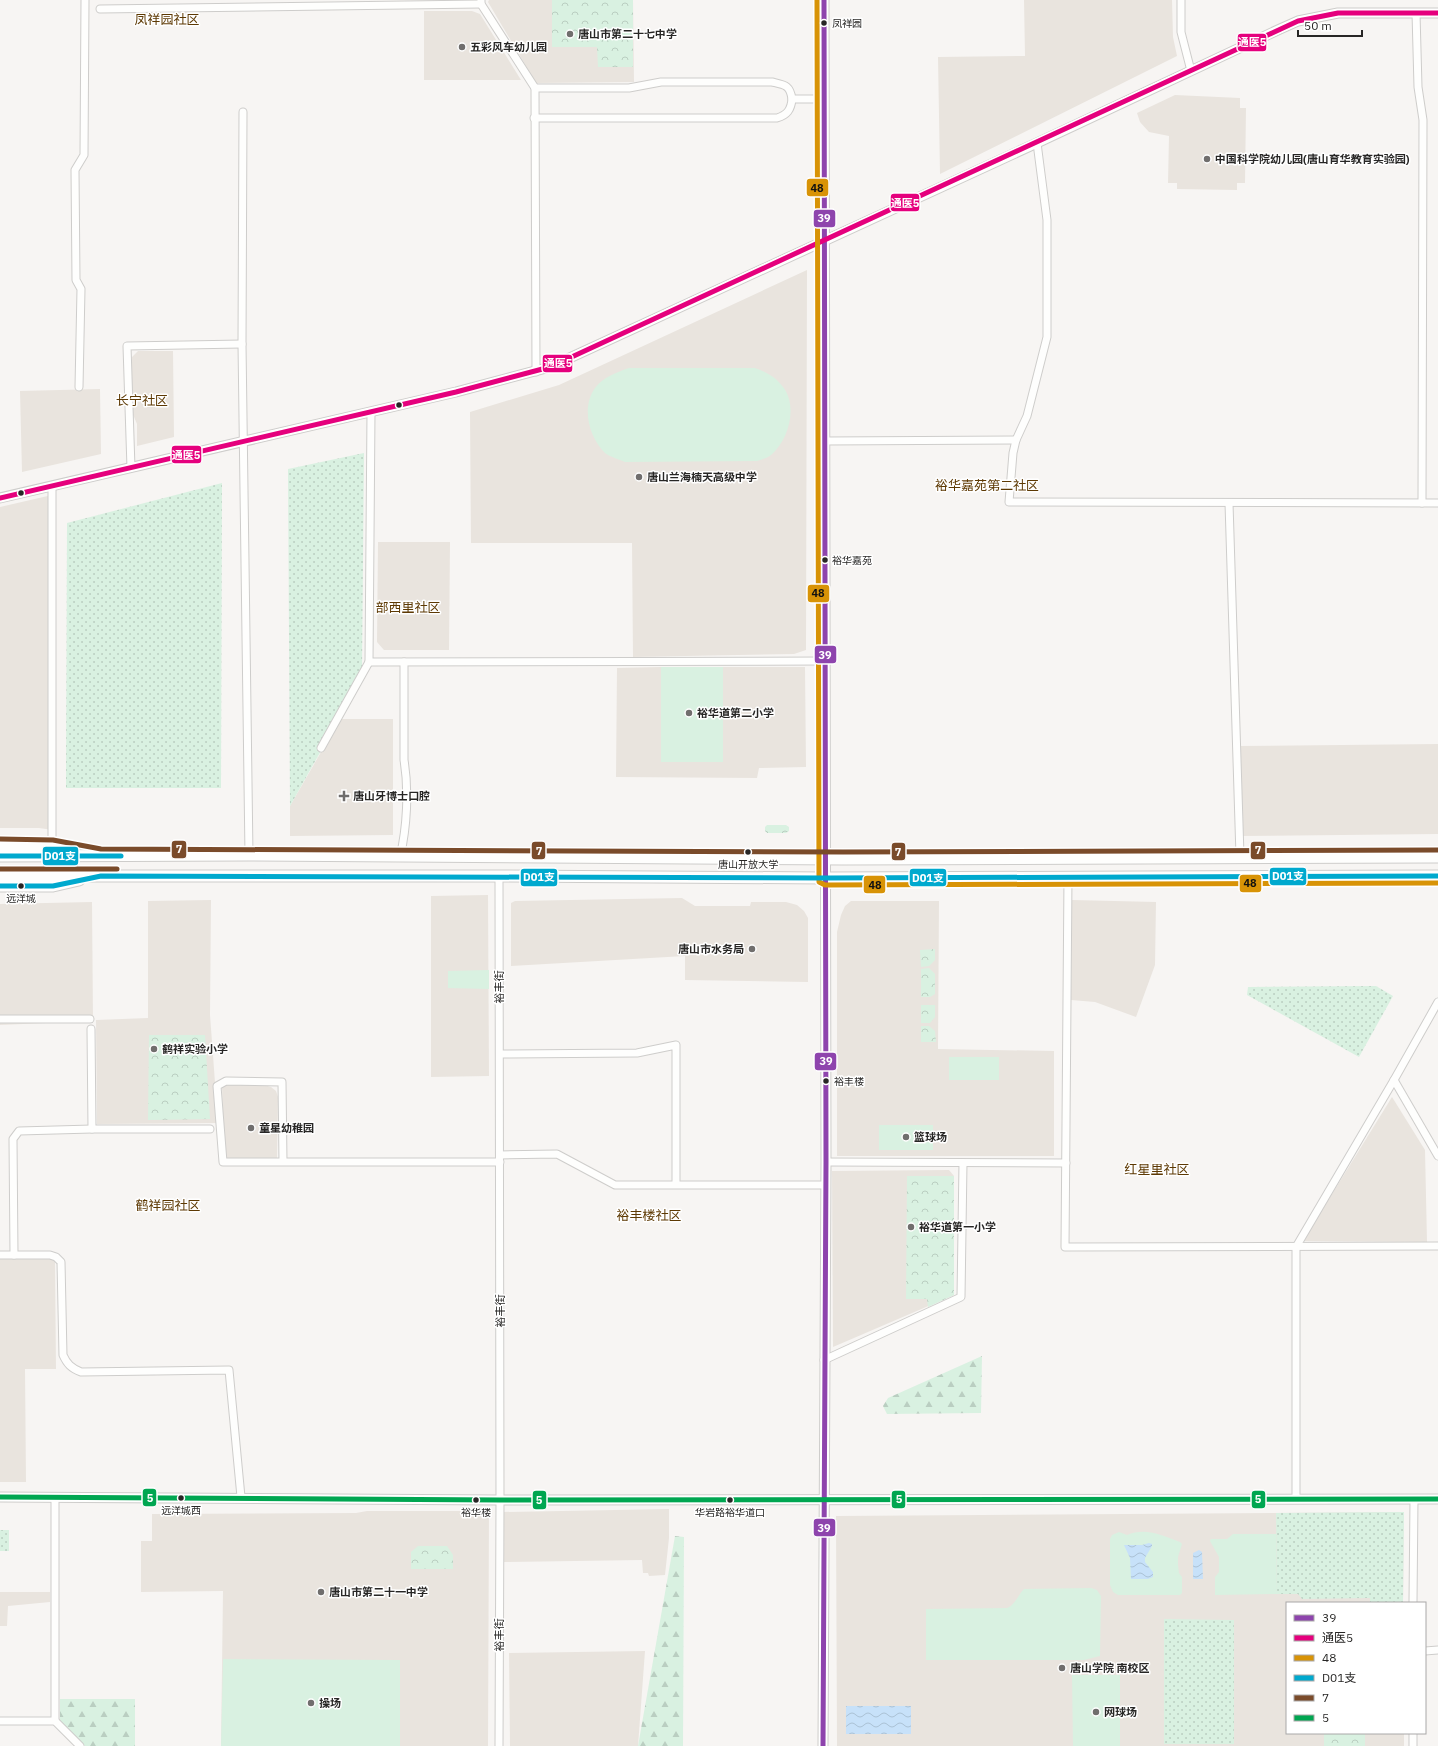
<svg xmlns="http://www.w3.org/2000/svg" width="1438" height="1746" font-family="'IBM Plex Sans','Noto Sans SC',sans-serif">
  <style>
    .built { fill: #e9e4de }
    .grass { fill: #d9f1e1 }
    .forest { fill: url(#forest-firs) }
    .park { fill: url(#park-crowns) }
    .garden { fill: url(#garden-dots) }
    .water { fill: url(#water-waves) }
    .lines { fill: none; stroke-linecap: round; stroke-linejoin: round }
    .minor-casing { stroke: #cecdcb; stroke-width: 9 }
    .tertiary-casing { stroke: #cecdcb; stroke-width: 11 }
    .primary-casing { stroke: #cecdcb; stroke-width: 13 }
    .minor { stroke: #fefefd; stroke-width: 7 }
    .tertiary { stroke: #fefefd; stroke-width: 9 }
    .primary { stroke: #fefefd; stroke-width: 11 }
    .bus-1-casing { stroke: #fff; stroke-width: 8 }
    .bus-2-casing { stroke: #fff; stroke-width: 8 }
    .bus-3-casing { stroke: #fff; stroke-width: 8 }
    .bus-4-casing { stroke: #fff; stroke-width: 8 }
    .bus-5-casing { stroke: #fff; stroke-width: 8 }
    .bus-6-casing { stroke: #fff; stroke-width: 8 }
    .bus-1 { stroke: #8e44ad; stroke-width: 5 }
    .bus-2 { stroke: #e5007d; stroke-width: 5 }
    .bus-3 { stroke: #d89306; stroke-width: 5 }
    .bus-4 { stroke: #00a9ce; stroke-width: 5 }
    .bus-5 { stroke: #7a4b2a; stroke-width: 5 }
    .bus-6 { stroke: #00a651; stroke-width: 5 }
    .bus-dot { fill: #272625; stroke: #fff; stroke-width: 1.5 }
    .poi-dot { fill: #706e6d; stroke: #fff; stroke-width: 1.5 }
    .labels { text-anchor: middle; stroke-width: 3; stroke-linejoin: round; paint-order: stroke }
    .bus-label { font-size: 10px; fill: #272625; stroke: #fff }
    .poi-label { font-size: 11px; font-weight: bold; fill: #272625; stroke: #fff; text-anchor: start }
    .street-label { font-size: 11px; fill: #272625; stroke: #fff }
    .quarter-label { font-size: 13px; fill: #5d3903; stroke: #fff }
    .line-badge { stroke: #fff; stroke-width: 1.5 }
    .badge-label { font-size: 11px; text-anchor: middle; font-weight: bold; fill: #fff }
    .pale-badge-label { font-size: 11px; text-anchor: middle; font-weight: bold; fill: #111 }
  </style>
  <defs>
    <pattern id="forest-firs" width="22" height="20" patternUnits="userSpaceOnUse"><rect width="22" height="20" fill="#d9f1e1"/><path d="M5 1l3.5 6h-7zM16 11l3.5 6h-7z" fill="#bacec1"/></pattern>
    <pattern id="park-crowns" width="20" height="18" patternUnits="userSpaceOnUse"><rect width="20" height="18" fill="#d9f1e1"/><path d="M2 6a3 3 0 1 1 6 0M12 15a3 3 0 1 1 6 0" fill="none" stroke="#bacec1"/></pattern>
    <pattern id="garden-dots" width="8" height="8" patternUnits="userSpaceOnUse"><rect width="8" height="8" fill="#d9f1e1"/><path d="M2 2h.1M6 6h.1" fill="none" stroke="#bacec1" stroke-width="1.8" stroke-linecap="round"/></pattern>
    <pattern id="water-waves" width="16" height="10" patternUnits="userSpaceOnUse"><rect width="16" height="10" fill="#c7e1f9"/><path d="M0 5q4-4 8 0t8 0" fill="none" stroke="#abc1d5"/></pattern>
  </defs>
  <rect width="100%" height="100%" fill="#f7f5f3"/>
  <g class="built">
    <path d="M489 0H633L634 82 536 83 488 2Z"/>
    <path d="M1024 0H1172L1173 37 1177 56 940 174 938 57 1025 56Z"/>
    <path d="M424 11H472L480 14 521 80H424Z"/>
    <path d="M1175 95 1240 98V108H1246L1245 183H1237V190L1177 189V183H1168L1169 136 1149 132 1140 122 1137 113Z"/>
    <path d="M807 270 806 650 794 654 633 657 632 543H471L470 412 559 385Z"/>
    <path d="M138 351H173L174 437 137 446V424L132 412V357Z"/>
    <path d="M100 389 101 454 22 472 20 391Z"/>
    <path d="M52 495 53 830 39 828H0V507Z"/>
    <path d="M378 542H450L449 650H384L377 642Z"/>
    <path d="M661 667H805L806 767 759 768 757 778 616 777 617 668Z"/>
    <path d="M340 719H393V835L290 836V806Z"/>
    <path d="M1438 744V834L1239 836V746Z"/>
    <path d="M488 895 489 1076 431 1077V896Z"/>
    <path d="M682 898 695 906H750L751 902H786L797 905 804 911 808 918V982L685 980V956L511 966V903L515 901Z"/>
    <path d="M211 900 210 1015 218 1123 97 1124 96 1020 148 1018V901Z"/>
    <path d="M1072 900 1156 902 1155 965 1136 1017 1095 1002 1071 1000Z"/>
    <path d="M851 901H939L938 1049 1054 1051V1156H837V932L841 915 845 906Z"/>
    <path d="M92 902 93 1021 0 1025V904Z"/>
    <path d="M222 1085H264L271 1087 276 1091 278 1097 277 1159H224Z"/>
    <path d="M1392 1097 1425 1150 1427 1242 1303 1241Z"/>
    <path d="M949 1170 954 1176V1295L833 1347 832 1171Z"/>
    <path d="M48 1258 55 1261 56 1369H25L26 1482H0V1259Z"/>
    <path d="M669 1509V1538L665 1575 649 1576 648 1573H643L642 1560 503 1562 502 1512Z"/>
    <path d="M367 1511H489L488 1746H221L223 1591 141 1592V1541H152V1514L356 1513Z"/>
    <path d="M1404 1512 1403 1603H1287V1733H1404V1746H837L836 1516Z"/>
    <path d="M0 1592H50V1602L8 1606 7 1626H0Z"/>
    <path d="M645 1651 638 1746H510L509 1653Z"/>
  </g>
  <g class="grass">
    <path d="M629 368H755C766 372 776 377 783 387 798 406 789 440 771 455 768 458 762 459 757 461L625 462C619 459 610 457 605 453 589 437 581 408 595 388 602 378 617 372 629 368Z"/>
    <rect x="661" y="667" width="62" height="95"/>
    <path d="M489 970V989L448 988V971Z"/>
    <rect x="949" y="1057" width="50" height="23"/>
    <rect x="879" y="1125" width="54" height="25"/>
    <path d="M1119 1532 1127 1535C1146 1527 1163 1536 1180 1542L1182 1544 1178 1557V1565L1179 1573 1182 1577V1593L1180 1595H1118L1113 1592 1110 1585V1539L1112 1535Z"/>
    <path d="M1233 1534H1276L1277 1594 1215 1595V1577L1219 1572V1557L1210 1541 1211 1539H1227Z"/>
    <path d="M1091 1588 1097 1590 1101 1596 1100 1656 1084 1660H926V1609L1007 1608C1015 1605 1018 1595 1024 1589Z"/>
    <path d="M223 1659 400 1660V1746H221Z"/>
    <path d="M1072 1675H1120V1746H1073Z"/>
  </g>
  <g class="forest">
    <path d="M982 1356 981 1413 887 1414 883 1406 888 1398Z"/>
    <path d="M675 1536 684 1537 683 1746H638Z"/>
    <path d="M60 1699H135V1746H85L60 1721Z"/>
  </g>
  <g class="park">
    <path d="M552 0H633V67H598L597 47H552Z"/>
    <path d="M767 825H786L789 827V831L786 833H767L765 831V827Z"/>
    <path d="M935 949V960L929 966 921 967 920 950Z"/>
    <path d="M929 968 935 974V994L930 997H921V969Z"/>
    <path d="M921 1005H935V1017L930 1023H921Z"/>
    <path d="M921 1026H929L935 1031 936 1042H921Z"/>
    <path d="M149 1035H205L210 1119 148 1120Z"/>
    <path d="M907 1176H954V1295L928 1307 927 1299H906Z"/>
    <path d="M418 1546H447L453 1555V1569H411V1552Z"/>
    <rect x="1324" y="1733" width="41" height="13"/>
  </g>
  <g class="garden">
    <path d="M364 453 362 670 322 749 290 806 288 469Z"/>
    <path d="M222 483 221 788H66L67 523Z"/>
    <path d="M1376 986 1393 996 1359 1057 1247 995 1248 987Z"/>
    <path d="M1404 1512 1403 1603H1370V1598L1302 1599 1298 1594H1277L1276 1513Z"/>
    <rect x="0" y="1530" width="9" height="21"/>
    <path d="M1164 1619 1234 1620V1744H1164Z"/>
  </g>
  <g class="water">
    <path d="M1149 1543 1152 1544V1546L1145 1558V1562L1153 1572V1577L1148 1579H1131L1130 1558 1124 1545H1142Z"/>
    <path d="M1199 1550 1202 1552 1203 1579H1193V1553Z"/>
    <rect x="846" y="1706" width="65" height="28"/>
  </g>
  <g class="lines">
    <g class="minor-casing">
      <g id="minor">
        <path d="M481 0V4L535 88 536 372"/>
        <path d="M1181 0V32L1191 71"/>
        <path d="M100 9 481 4"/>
        <path d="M1416 13 1418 87 1423 120 1422 503"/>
        <path d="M535 88H629L661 82H772C785 85 790 85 792 99H824"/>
        <path d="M243 112 242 344 249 855"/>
        <path d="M534 118H777C787 115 791 110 792 99"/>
        <path d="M1037 143 1047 220V337L1027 416 1016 440 1013 453 1009 502 1438 503"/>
        <path d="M79 387 81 289 76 280 75 170 84 155 85 0"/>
        <path d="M371 412 369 662 826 661"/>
        <path d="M825 441 1016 440"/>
        <path d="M131 468 127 346 242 344"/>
        <path d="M1229 503 1240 856"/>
        <path d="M321 748 369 662"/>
        <path d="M52 847V486"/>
        <path d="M400 857C407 827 409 790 404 760V662"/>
        <path d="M1068 877 1065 1247 1438 1246"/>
        <path d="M0 1019H90"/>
        <path d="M91 1029 92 1129"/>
        <path d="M500 1054 637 1053 676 1045V1184"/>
        <path d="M1394 1080 1438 1156"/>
        <path d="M500 1155 557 1154 615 1185H825"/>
        <path d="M283 1162 282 1082 226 1081 217 1086 223 1162H500"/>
        <path d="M826 1162 1066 1163"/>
        <path d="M0 1255H50L56 1257 61 1262 63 1355C67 1364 71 1368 81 1372L229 1370 241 1497"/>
        <path d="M14 1255 13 1139 19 1131 92 1129H210"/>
        <path d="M824 1360 961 1297 963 1163"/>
        <path d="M55 1497V1721"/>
        <path d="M1296 1498V1247L1394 1080 1438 1002"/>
        <path d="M1413 1603 1414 1499"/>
        <path d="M1425 1651 1438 1650"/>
        <path d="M0 1721H55L80 1746"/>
        <path d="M1413 1733V1746"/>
        <path d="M499 1746 500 1500 499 876"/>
      </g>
    </g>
    <g class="tertiary-casing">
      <g id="tertiary">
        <path d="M0 498 456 392 550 367 1037 143 1280 29 1298 21 1338 13H1438"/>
        <path d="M0 1497 500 1500 1438 1499"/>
        <path d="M823 1746 826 1162 824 0"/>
      </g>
    </g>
    <g class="primary-casing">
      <g id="primary">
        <path d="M0 846 52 847 74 851"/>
        <path d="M0 856 249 855 843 859 1438 857"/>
        <path d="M0 876H499L825 878 1438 876"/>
        <path d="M0 886H53L79 880"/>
      </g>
    </g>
    <use href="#minor" class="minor"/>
    <use href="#tertiary" class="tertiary"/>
    <use href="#primary" class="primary"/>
    <g class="bus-1-casing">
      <path id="bus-1" d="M823 1746 826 1162 824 0"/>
    </g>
    <g class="bus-2-casing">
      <path id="bus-2" d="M0 498 456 392 550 367 1298 21 1338 13H1438"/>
    </g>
    <g class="bus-3-casing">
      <path id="bus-3" d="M817 0 819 882 825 885 1438 883"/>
    </g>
    <g class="bus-4-casing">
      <g id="bus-4">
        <path d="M0 856H121"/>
        <path d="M0 886H53L101 876 825 878 1438 876"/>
      </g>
    </g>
    <g class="bus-5-casing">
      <g id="bus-5">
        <path d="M0 839 53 840 101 849 843 852 1438 850"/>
        <path d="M0 869H117"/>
      </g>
    </g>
    <g class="bus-6-casing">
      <path id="bus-6" d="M0 1497 500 1500 1438 1499"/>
    </g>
    <use href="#bus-1" class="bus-1"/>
    <use href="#bus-2" class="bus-2"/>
    <use href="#bus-3" class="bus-3"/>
    <use href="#bus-4" class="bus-4"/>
    <use href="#bus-5" class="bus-5"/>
    <use href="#bus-6" class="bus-6"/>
  </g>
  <g class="bus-dot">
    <circle cx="824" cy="23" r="3.5"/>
    <circle cx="399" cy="405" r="3.5"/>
    <circle cx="21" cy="493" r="3.5"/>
    <circle cx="825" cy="560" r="3.5"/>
    <circle cx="748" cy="852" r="3.5"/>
    <circle cx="21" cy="886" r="3.5"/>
    <circle cx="826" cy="1081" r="3.5"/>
    <circle cx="181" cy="1498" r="3.5"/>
    <circle cx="476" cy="1500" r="3.5"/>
    <circle cx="730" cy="1500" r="3.5"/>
  </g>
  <g class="poi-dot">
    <circle cx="570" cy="34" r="4"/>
    <circle cx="462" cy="47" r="4"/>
    <circle cx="1207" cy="159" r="4"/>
    <circle cx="639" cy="477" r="4"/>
    <circle cx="689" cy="713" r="4"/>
    <path d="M342 790h4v4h4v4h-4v4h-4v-4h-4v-4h4z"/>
    <circle cx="752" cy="949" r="4"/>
    <circle cx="154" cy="1049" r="4"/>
    <circle cx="251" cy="1128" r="4"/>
    <circle cx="906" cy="1137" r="4"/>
    <circle cx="911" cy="1227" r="4"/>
    <circle cx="321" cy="1592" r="4"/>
    <circle cx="1062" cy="1668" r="4"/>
    <circle cx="311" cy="1703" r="4"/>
    <circle cx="1096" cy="1712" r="4"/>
  </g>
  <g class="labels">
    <g class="bus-label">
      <text x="832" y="27" text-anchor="start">凤祥园</text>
      <text x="832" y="564" text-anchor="start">裕华嘉苑</text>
      <text x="748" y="868">唐山开放大学</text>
      <text x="21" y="902">远洋城</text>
      <text x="834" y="1085" text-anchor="start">裕丰楼</text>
      <text x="181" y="1514">远洋城西</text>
      <text x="476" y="1516">裕华楼</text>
      <text x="730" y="1516">华岩路裕华道口</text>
    </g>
    <g class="poi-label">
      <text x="578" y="38">唐山市第二十七中学</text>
      <text x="470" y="51">五彩风车幼儿园</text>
      <text x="1215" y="163">中国科学院幼儿园(唐山育华教育实验园)</text>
      <text x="647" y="481">唐山兰海楠天高级中学</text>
      <text x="697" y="717">裕华道第二小学</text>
      <text x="353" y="800">唐山牙博士口腔</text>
      <text x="744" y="953" text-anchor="end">唐山市水务局</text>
      <text x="162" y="1053">鹤祥实验小学</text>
      <text x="259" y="1132">童星幼稚园</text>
      <text x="914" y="1141">篮球场</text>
      <text x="919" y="1231">裕华道第一小学</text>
      <text x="329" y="1596">唐山市第二十一中学</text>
      <text x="1070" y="1672">唐山学院 南校区</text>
      <text x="319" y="1707">操场</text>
      <text x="1104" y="1716">网球场</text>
    </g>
    <g class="street-label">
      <text transform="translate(499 987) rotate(-90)" y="4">裕丰街</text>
      <text transform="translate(500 1311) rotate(-90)" y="4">裕丰街</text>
      <text transform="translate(499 1635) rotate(-90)" y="4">裕丰街</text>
    </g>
    <g class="quarter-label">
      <text x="167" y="24">凤祥园社区</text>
      <text x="142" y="405">长宁社区</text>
      <text x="987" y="490">裕华嘉苑第二社区</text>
      <text x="408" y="612">部西里社区</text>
      <text x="1157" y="1174">红星里社区</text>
      <text x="168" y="1210">鹤祥园社区</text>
      <text x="649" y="1220">裕丰楼社区</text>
    </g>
  </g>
  <g class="line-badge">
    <rect x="1237" y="33" width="30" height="19" rx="4" fill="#e5007d"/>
    <rect x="806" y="178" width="23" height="19" rx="4" fill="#d89306"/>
    <rect x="890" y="193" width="30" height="19" rx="4" fill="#e5007d"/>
    <rect x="813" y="209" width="23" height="19" rx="4" fill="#8e44ad"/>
    <rect x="542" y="354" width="31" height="19" rx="4" fill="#e5007d"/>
    <rect x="171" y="445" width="31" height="19" rx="4" fill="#e5007d"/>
    <rect x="807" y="584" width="23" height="19" rx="4" fill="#d89306"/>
    <rect x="814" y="645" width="23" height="19" rx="4" fill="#8e44ad"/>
    <rect x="171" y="840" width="16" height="19" rx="4" fill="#7a4b2a"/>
    <rect x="1250" y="841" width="16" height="19" rx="4" fill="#7a4b2a"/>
    <rect x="531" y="841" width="15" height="19" rx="4" fill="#7a4b2a"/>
    <rect x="891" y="842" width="15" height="19" rx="4" fill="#7a4b2a"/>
    <rect x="42" y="846" width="37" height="20" rx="4" fill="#00a9ce"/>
    <rect x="1269" y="867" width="38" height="19" rx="4" fill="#00a9ce"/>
    <rect x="520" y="868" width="38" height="19" rx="4" fill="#00a9ce"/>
    <rect x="909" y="868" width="38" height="19" rx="4" fill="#00a9ce"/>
    <rect x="1239" y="874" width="23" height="19" rx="4" fill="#d89306"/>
    <rect x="863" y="875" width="23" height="19" rx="4" fill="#d89306"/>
    <rect x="814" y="1052" width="23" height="19" rx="4" fill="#8e44ad"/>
    <rect x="142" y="1488" width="15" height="19" rx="4" fill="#00a651"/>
    <rect x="1251" y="1490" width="15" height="19" rx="4" fill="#00a651"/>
    <rect x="891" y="1490" width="15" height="19" rx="4" fill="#00a651"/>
    <rect x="532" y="1490" width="15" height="20" rx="4" fill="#00a651"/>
    <rect x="813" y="1518" width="23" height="19" rx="4" fill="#8e44ad"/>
  </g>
  <g class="badge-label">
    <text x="1252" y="46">通医5</text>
    <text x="905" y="207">通医5</text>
    <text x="824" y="222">39</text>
    <text x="558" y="367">通医5</text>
    <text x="186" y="459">通医5</text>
    <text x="825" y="659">39</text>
    <text x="179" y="853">7</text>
    <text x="1258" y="854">7</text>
    <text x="539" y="855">7</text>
    <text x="898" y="856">7</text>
    <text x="60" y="860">D01支</text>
    <text x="1288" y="880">D01支</text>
    <text x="539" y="881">D01支</text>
    <text x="928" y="882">D01支</text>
    <text x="826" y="1065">39</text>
    <text x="150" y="1502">5</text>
    <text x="1258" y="1503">5</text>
    <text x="899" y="1503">5</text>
    <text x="539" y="1504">5</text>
    <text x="824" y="1532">39</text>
  </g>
  <g class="pale-badge-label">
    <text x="817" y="192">48</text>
    <text x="818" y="597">48</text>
    <text x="1250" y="887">48</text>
    <text x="875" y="889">48</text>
  </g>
  <rect x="1286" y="1602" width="140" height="132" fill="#ffffff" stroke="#a9a8a8"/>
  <rect x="1294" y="1615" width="20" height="6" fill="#8e44ad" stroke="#a9a8a8"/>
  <text x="1322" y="1622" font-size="12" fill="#272625">39</text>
  <rect x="1294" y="1635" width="20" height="6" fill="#e5007d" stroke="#a9a8a8"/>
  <text x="1322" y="1642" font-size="12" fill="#272625">通医5</text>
  <rect x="1294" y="1655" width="20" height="6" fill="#d89306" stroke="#a9a8a8"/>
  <text x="1322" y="1662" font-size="12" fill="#272625">48</text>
  <rect x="1294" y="1675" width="20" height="6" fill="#00a9ce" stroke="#a9a8a8"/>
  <text x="1322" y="1682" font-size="12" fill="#272625">D01支</text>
  <rect x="1294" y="1695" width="20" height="6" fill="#7a4b2a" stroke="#a9a8a8"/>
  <text x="1322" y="1702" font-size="12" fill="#272625">7</text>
  <rect x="1294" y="1715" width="20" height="6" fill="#00a651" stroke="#a9a8a8"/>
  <text x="1322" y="1722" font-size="12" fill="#272625">5</text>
  <path d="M1298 30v6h64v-6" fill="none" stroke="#272625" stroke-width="2"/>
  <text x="1304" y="30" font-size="12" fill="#272625" stroke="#ffffff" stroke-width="3" paint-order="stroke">50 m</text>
</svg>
